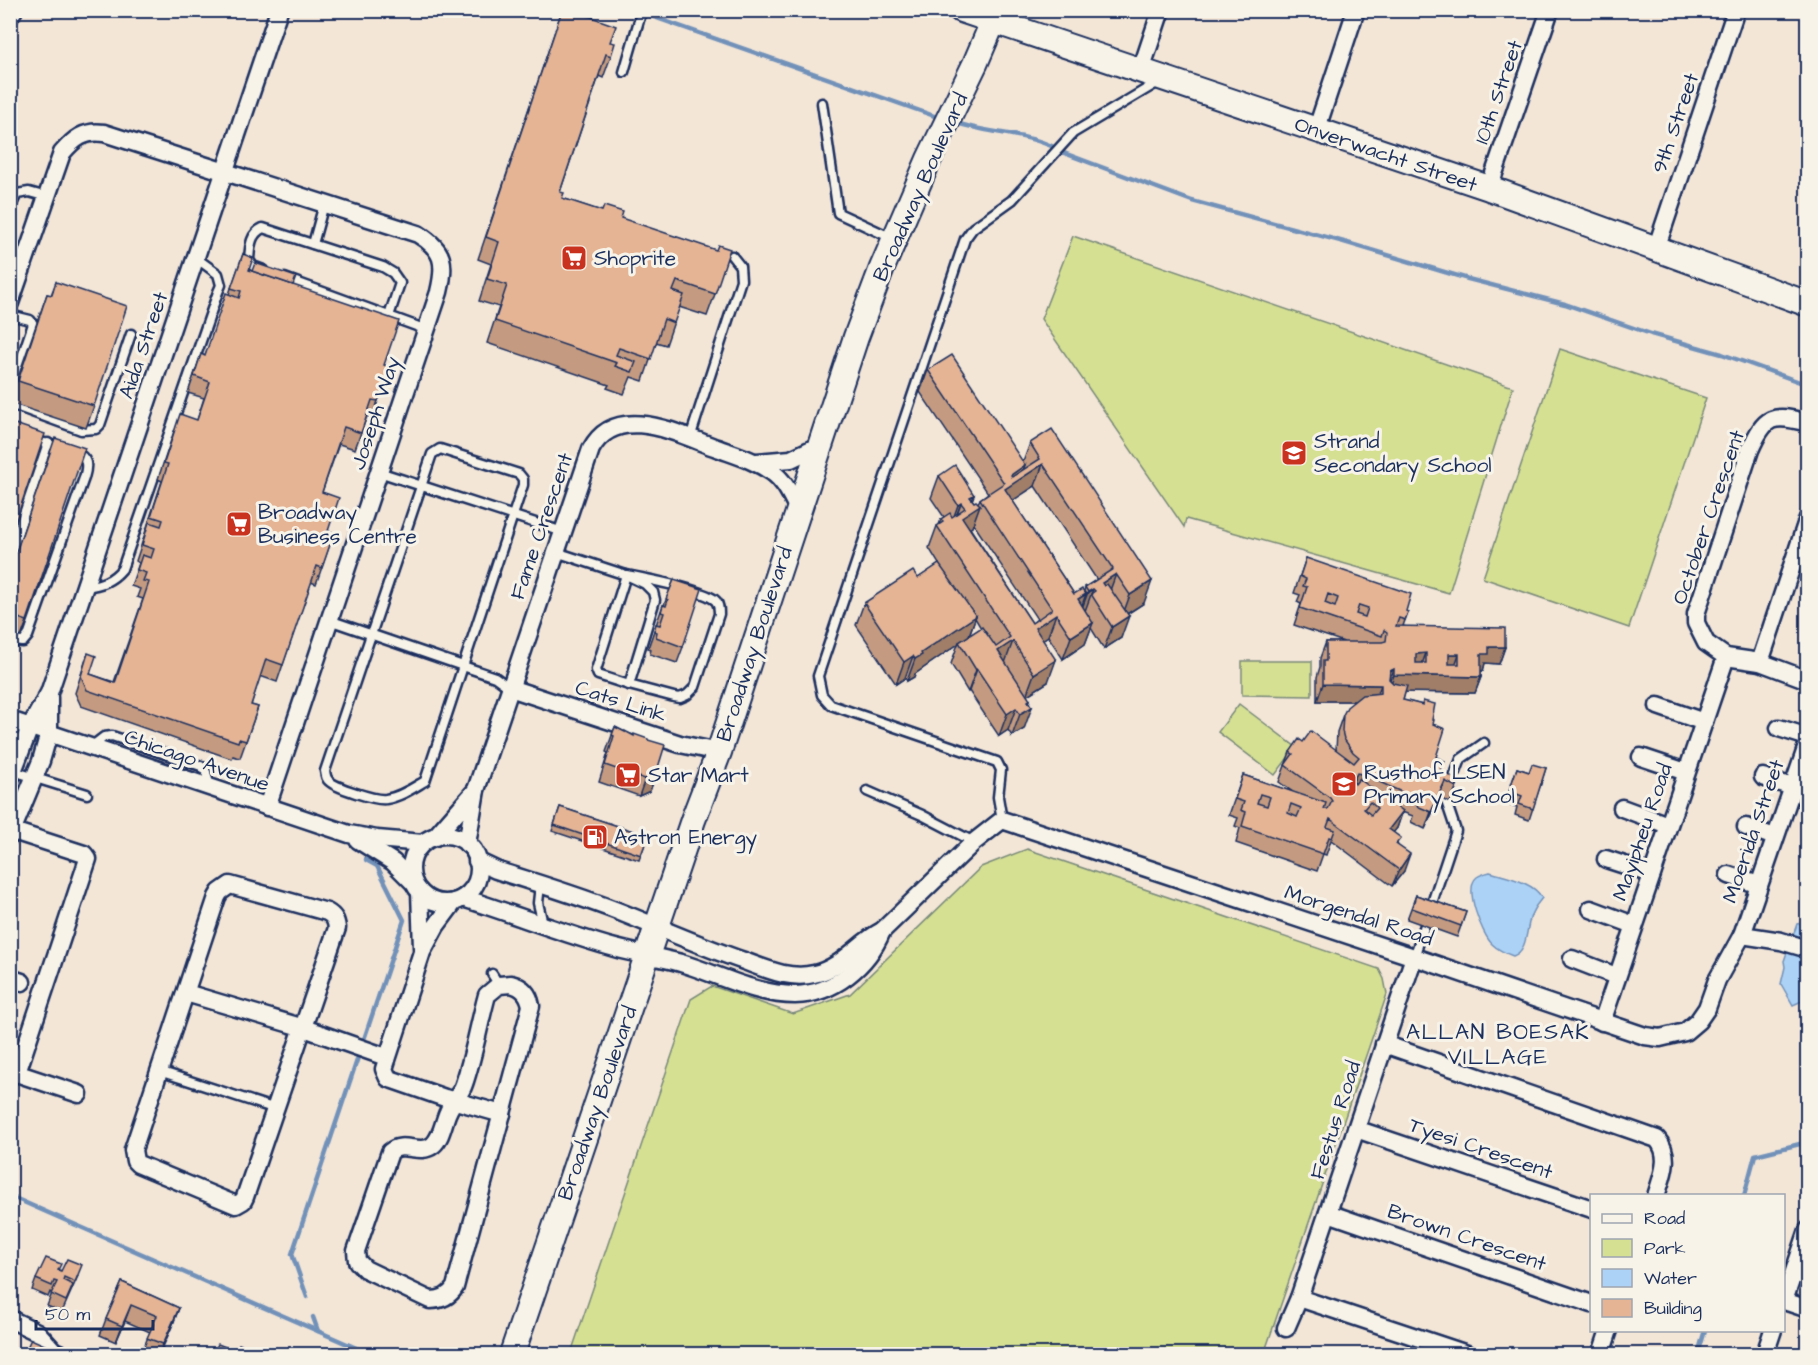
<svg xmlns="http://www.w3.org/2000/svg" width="1818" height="1365" font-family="'Architects Daughter',sans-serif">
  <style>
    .green { fill: #d5e093; stroke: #788878; stroke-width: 1.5 }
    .water { fill: #acd2f6; stroke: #7291b9; stroke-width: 1.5 }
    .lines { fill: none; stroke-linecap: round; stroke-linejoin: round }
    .stream { stroke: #7291b9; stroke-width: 4.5 }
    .lane-casing { stroke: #1b2f5e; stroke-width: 13 }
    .street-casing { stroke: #1b2f5e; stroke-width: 21 }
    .secondary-casing { stroke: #1b2f5e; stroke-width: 28 }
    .lane { stroke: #f7f3e8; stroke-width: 8 }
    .street { stroke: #f7f3e8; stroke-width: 16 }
    .secondary { stroke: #f7f3e8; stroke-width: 24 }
    .wall { fill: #c49b80; stroke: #1b2f5e; stroke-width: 1.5; fill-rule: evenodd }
    .shaded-wall { fill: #a07e68; stroke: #1b2f5e; stroke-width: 1.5 }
    .building { fill: #e4b495; stroke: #1b2f5e; stroke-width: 1.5; fill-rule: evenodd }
    .labels { text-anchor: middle; stroke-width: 6; stroke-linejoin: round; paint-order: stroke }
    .street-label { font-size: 21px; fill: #1b2f5e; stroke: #f7f3e8 }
    .poi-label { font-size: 21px; fill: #1b2f5e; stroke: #f7f3e8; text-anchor: start }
    .neighbourhood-label { font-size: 22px; letter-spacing: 1.5px; fill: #1b2f5e; stroke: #f7f3e8 }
  </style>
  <rect width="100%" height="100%" fill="#f3e6d7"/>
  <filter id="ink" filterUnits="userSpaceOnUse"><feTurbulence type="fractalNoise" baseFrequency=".0167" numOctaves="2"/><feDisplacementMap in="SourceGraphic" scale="12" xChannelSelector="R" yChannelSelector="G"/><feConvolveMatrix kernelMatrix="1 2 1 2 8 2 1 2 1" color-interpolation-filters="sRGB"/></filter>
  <g filter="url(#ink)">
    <g class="green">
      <path d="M1073 236 1513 387 1449 593 1186 519 1184 527 1041 319Z"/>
      <path d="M1560 349 1706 398 1629 628 1483 578Z"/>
      <path d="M1242 661H1312V696L1242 695Z"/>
      <path d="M1239 704 1296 747 1275 775 1218 732Z"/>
      <path d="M1027 849 1379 969 1384 979 1387 994 1264 1354H575L572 1350 691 999 712 986 793 1014 850 994 981 867Z"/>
    </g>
    <g class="water">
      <path d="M1490 872C1506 877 1534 882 1542 898 1539 902 1535 906 1533 911 1525 924 1530 950 1513 956 1505 953 1498 950 1492 944 1482 934 1463 888 1477 877 1480 875 1486 873 1490 872Z"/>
      <path d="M1807 922V1001L1804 1000 1793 1005 1781 984 1785 967 1784 961 1797 924Z"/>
    </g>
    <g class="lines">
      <g class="stream">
        <path d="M634 10 940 118"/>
        <path d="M954 122C989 135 1033 132 1064 153L1192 201 1344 242 1468 279 1565 304 1651 334 1722 354 1808 385"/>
        <path d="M10 1196 370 1354"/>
        <path d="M1744 1196 1755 1155 1808 1142"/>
        <path d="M307 1297 292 1254 404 920 377 866 366 860 367 855"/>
        <path d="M313 1317 318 1331"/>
        <path d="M1698 1354 1705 1330"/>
      </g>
      <g class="lane-casing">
        <g id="lane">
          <path d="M624 72 642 10"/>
          <path d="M822 103 838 213 894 239"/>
          <path d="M10 208 17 194 29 192 47 197"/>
          <path d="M313 244 324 204"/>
          <path d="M264 270 253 266 249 260C250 247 250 234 263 228L383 267 393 273 400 283 389 316"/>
          <path d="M285 278 427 330"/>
          <path d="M10 315 30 320 33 324 10 392"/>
          <path d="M10 404 81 430 96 429 100 425 131 334"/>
          <path d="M690 438 741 280 740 266 732 256"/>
          <path d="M34 440 62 448"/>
          <path d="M440 449 519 474 523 479V485L425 781C413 788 400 797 386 799 377 801 333 787 328 780 325 776 326 775 325 771L432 454Z"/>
          <path d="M379 472 563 532"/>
          <path d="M556 552 626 575 645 584 653 592 655 600 629 685 674 697 680 698 687 695 695 687 719 614C719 609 719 605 716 601 705 590 642 578 626 575"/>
          <path d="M10 555 48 443"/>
          <path d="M626 575 596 670 598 675 629 685"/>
          <path d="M85 587C101 585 112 581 122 569L218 292 221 285 218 274 196 258"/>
          <path d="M329 620 495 677 510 688"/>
          <path d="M10 641 23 642 28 636 84 478C88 465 88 457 74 452"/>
          <path d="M91 747 104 737 112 736 201 766 206 772 210 788"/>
          <path d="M13 771 87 794"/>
          <path d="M1450 788 1461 759 1484 743"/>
          <path d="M867 791 922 815 974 842"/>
          <path d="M1002 820 998 797 1001 770 997 762 831 705 822 695 818 676 965 239 973 228 1012 200 1073 133 1160 81"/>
          <path d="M540 885 538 903 543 924"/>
          <path d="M1429 912 1456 831 1446 801"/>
          <path d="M1414 957 1425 925"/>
          <path d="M492 974 499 985"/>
          <path d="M159 1071 276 1109"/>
        </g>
      </g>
      <g class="street-casing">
        <g id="street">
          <path d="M10 16 14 10"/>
          <path d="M1141 70 1161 10"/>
          <path d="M1316 131 1356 10"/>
          <path d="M1489 188 1550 10"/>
          <path d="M1656 249 1736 10"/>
          <path d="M10 303 62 153C74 139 84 130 104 133L418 234C444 250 446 263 439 292L267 807"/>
          <path d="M1808 423C1772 413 1765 416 1750 450L1696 614V623L1706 643 1726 657 1760 662 1808 680"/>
          <path d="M757 462 791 459 820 445"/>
          <path d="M1760 662 1808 518"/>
          <path d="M510 688 680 744 719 752"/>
          <path d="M1658 706 1704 722"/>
          <path d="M10 720 349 834 377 839 423 843"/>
          <path d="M1779 728 1808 737"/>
          <path d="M1641 757 1686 772"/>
          <path d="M1763 777 1792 787"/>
          <path d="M10 779 30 727 49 693 279 10"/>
          <path d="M1622 808 1668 825"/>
          <path d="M1746 827 1775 837"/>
          <path d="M10 830 84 854 88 859 17 1073"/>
          <circle cx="445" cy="869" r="34"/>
          <path d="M10 836 41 761 49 733V697"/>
          <path d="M435 837 476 790"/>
          <path d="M358 840 393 862 414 883"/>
          <path d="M467 844 476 790 591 449C617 401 680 435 717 448 736 455 754 460 772 472 785 481 791 496 798 509"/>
          <path d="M1606 859 1652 874"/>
          <path d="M477 861 496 870C539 884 583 897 625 914 665 930 703 947 744 961 766 969 790 980 814 974 842 968 858 943 882 931L974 842 1002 820 1414 957 1645 1036 1660 1038 1685 1032 1698 1021 1707 1008 1717 980 1742 935 1808 743"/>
          <path d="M1729 875 1759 885"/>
          <path d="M230 885 327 912C334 916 336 920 337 928L245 1197 243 1201 236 1205 138 1164 135 1161 133 1150 217 897 220 892Z"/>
          <path d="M420 892 422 948"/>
          <path d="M463 898C514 914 564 934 615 948 637 954 659 957 681 963 718 974 756 995 795 995 834 994 868 965 882 931"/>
          <path d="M454 902 436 926 422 952 384 1069 388 1078 393 1080 445 1098 502 1114"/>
          <path d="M1591 909 1634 925"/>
          <path d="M1742 935 1781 941 1808 949"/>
          <path d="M1572 959 1616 976"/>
          <path d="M10 978 22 982"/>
          <path d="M511 984C523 987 529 994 531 1006L455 1287C449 1297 441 1300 430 1300L365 1269 357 1261 356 1251 390 1152C403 1140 419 1156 433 1145 442 1137 443 1123 448 1112 452 1102 461 1094 464 1084 474 1055 479 1024 487 995L499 985Z"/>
          <path d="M186 993 304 1028 386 1057"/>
          <path d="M1602 1022 1726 657"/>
          <path d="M1384 1044 1657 1139C1672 1156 1662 1176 1656 1196"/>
          <path d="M10 1071 79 1094"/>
          <path d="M1356 1129 1592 1209"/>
          <path d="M1328 1213 1592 1304"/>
          <path d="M1299 1298 1467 1354"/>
          <path d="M1784 1301 1808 1230"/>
          <path d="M1784 1301 1808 1309"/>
          <path d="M10 1319 37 1332 54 1351 61 1354"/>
          <path d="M1286 1328 1299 1298 1414 957"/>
          <path d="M1601 1354 1609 1330"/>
          <path d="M1765 1354 1773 1330"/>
        </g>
      </g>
      <g class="secondary-casing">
        <g id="secondary">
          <path d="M961 10 1489 188 1808 304"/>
          <path d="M512 1354 693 820 719 752 856 337 882 268 929 159 975 64 998 10"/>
        </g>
      </g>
      <use href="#lane" class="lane"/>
      <use href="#street" class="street"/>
      <use href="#secondary" class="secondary"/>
    </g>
    <g class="wall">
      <path d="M562 10 610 42 611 56 603 78 599 76 560 192 562 198 621 218 715 294 707 316 679 307 666 345 656 342 643 381 631 377 624 394 607 388 609 385 487 343 499 307 479 301 491 264 478 259Z"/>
      <path d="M243 254 249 270 293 285 384 365 390 367 372 418 367 416 355 449 339 444 322 492 328 531 334 533 316 584 311 582 277 682 260 676 251 705 258 707 240 758 233 756 232 759 81 706 75 693 88 653 90 674 114 682 143 599 137 597 140 589 131 586 139 563 136 561 162 481 158 479 174 431 197 420 204 398 188 393 201 354 205 356 229 294Z"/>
      <path d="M56 282 94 406 86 428 10 403V400L47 294 51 295Z"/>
      <path d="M928 370 1023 462 1030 443 1144 603 1127 614 1121 638 1104 649 1091 628 1085 644 1063 659 1048 636 1043 639 1048 682 1027 695 1029 703 1024 729 1012 736 1008 730 999 736 969 691 968 692 951 664 958 644 915 674 914 677 907 681 905 678 896 684 856 625 864 603 918 578 939 564 929 548 937 526 939 525 941 519 944 517 931 498 939 476 974 495 972 500 974 502 978 503 980 499 988 493 920 392ZM1035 486 1097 580 1085 587 1084 591 1074 594 1012 500ZM973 523 1037 619 1032 623 970 528 972 527ZM975 618 981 628 969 636Z"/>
      <path d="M1306 558 1408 612 1403 626 1505 647 1499 664 1485 663 1483 671H1481V677L1475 693 1405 692 1403 700 1422 705 1423 701 1433 724 1436 757 1441 772 1459 780 1450 803 1439 798 1425 829 1411 822 1413 816 1402 812 1397 828 1393 832 1398 846 1404 871 1392 886 1331 840 1326 855 1323 854 1317 871 1236 843 1240 828 1235 826 1238 818 1229 815 1243 775 1293 792 1279 782 1290 752 1303 742 1336 750 1337 732 1343 715 1355 701H1317V677L1320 667V658L1326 642H1344L1294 625 1301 604 1297 602 1300 595 1294 593Z"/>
      <path d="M10 569 27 621 21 637 10 633Z"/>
      <path d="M674 580 683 647 677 663 650 654 651 649 648 648 663 605H664Z"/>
      <path d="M615 727 625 732 648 740 656 774 650 791 639 796 599 782 608 753 606 752Z"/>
      <path d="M1517 768 1529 772 1546 768 1529 820 1515 815 1517 807 1505 803Z"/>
      <path d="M560 807 648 836 639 860 552 831Z"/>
      <path d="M1416 895 1466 912 1457 937 1407 919Z"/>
      <path d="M59 1270 78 1276 62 1312 47 1306 52 1293 50 1292 48 1297 32 1290 36 1279Z"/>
      <path d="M122 1282 179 1308 173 1324 160 1354H141L150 1332 125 1321 116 1342 100 1335 106 1319Z"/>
    </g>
    <g class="shaded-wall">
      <path d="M1043 464 1035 486 997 511 1011 475 1025 465 1020 479Z"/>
      <path d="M974 495 967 513 980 505 972 527 954 539 970 497Z"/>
      <path d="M961 503 953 525 950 527 958 505Z"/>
      <path d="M1116 574 1108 596 1102 583Z"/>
      <path d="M1152 581 1144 603 1122 617 1130 595Z"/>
      <path d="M1093 589 1085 611 1080 614 1088 592Z"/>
      <path d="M1086 594 1078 616V599Z"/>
      <path d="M1056 614 1048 636 1027 650 1035 628Z"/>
      <path d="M976 616 968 638 959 642 958 644 915 674 914 677 907 681 915 659 921 653Z"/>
      <path d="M1129 616 1121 638 1104 649 1112 627Z"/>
      <path d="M1093 623 1085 644 1063 659 1071 637Z"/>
      <path d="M1013 641 1005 663 998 651Z"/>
      <path d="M1489 647H1505L1499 664 1485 663 1483 671 1475 670 1481 654Z"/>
      <path d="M1426 653 1420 670H1410L1416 654Z"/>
      <path d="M1449 654H1459L1453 671H1443Z"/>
      <path d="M913 656 905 678 896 684 904 662Z"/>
      <path d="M1056 660 1048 682 1026 696 1034 674Z"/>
      <path d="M977 669 969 691 968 692 976 670Z"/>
      <path d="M1394 669 1388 685 1390 671Z"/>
      <path d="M1394 675 1481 677 1475 693 1388 692Z"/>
      <path d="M1323 684 1381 685 1375 701H1317Z"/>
      <path d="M1030 700 1027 710 1032 707 1024 729 1012 736 1020 714 1028 701Z"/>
      <path d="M1016 708 1008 730 999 736 1007 714Z"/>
      <path d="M1357 773 1362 774 1356 790 1353 781Z"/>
      <path d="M656 774 650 791 639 796 645 779Z"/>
      <path d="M1445 781 1439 798 1425 829 1431 812Z"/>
      <path d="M1403 811 1397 828 1383 846 1389 829Z"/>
      <path d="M1410 854 1404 871 1392 886 1399 870Z"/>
      <path d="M131 1305 125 1321 116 1342 122 1326Z"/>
      <path d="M179 1308 173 1324 159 1354 163 1344Z"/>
    </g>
    <g class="building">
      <path d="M562 10H572L616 26 610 42 615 43 611 56 606 54 560 192 564 193 562 198 602 211 604 206 623 212 621 218 716 250 718 245 730 249 715 294 677 281 673 291 684 295 674 323 664 319 651 359 619 348 616 355 636 362 632 372 615 366 617 363 495 321 507 285 487 279 499 242 486 237Z"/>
      <path d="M243 254 253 258 249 270 399 321 384 365 390 367 378 401 372 400 361 433 344 427 322 492 339 498 328 531 334 533 322 568 317 566 283 665 266 659 251 705 258 707 246 741 239 739 238 742 87 690 81 676 88 653 96 656 90 674 115 683 149 582 143 581 146 573 137 570 142 555 151 558 154 549 142 545 149 522 161 526 163 520 151 516 168 464 164 463 180 414 197 420 210 382 194 376 201 354 205 356 226 293 239 298 241 291 231 288Z"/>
      <path d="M255 263 296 277 293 285 252 271Z"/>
      <path d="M56 282 127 306 94 406 18 381 47 294 52 295Z"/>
      <path d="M952 355 1025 465 1011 475 1012 477 1040 459 1030 443 1052 429 1152 581 1130 595 1116 574 1102 583 1104 586 1107 584 1129 616 1112 627 1091 594 1095 591 1093 589 1088 592 1085 587 1113 569 1043 464 1005 489 1074 594 1082 589 1086 594 1078 599 1093 623 1071 637 1056 614 1035 628 1056 660 1034 674 1013 641 998 651 1030 700 1028 701 1032 707 1020 714 1016 708 1007 714 977 669 976 670 959 642 982 627 996 647 1010 637 937 526 943 522 941 519 950 513 952 517 965 508 961 503 958 505 939 476 955 465 974 495 970 497 974 502 976 501 980 505 962 517 1032 623 1052 609 980 499 1004 483 928 370Z"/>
      <path d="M15 424 45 434 10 538V438Z"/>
      <path d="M55 438 85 448 27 621 10 615V570Z"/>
      <path d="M1306 558 1411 594 1406 611 1408 612 1405 620 1399 618 1396 626 1505 628V647H1489V654H1481V677L1394 675V669L1390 671 1389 679 1393 683 1407 686 1403 700 1423 705V701L1435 704 1432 720H1434L1433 724 1445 729 1436 757 1445 761 1440 771 1459 780 1456 787 1445 781 1431 812 1417 806 1419 800 1362 774 1357 773 1353 781 1355 784 1359 779 1403 811 1389 829 1401 838 1396 844 1410 854 1399 870 1330 819 1327 827 1335 830 1332 838 1329 837 1323 854 1242 826 1246 812 1241 810 1244 802 1235 799 1243 775 1326 803 1324 809H1328L1332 801 1330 798 1285 765 1293 754 1290 752 1299 739 1303 742 1311 731 1354 763 1359 757 1353 752 1344 739 1342 731 1343 715 1347 707 1362 695 1381 693V685L1323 684V661H1326V642H1382L1386 641 1387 632 1384 630 1382 636 1300 608 1307 587 1303 586 1306 579 1300 576ZM1328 594 1338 598 1335 607 1325 603ZM1359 605 1368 608 1365 617 1356 614ZM1426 653V663H1416V654ZM1449 654H1459V664H1449ZM1260 794 1270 797 1267 806 1257 803ZM1370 802 1377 808 1371 815 1364 809ZM1291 804 1301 808 1297 817 1288 813Z"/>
      <path d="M939 564 976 616 921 653 922 655 915 659 913 656 904 662 864 603 913 571 918 578Z"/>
      <path d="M674 580 702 589 683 647 656 637 657 632 654 631 656 624 660 625 664 613 661 612 663 605 666 606 668 600 666 599Z"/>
      <path d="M615 727 625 732V731L634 736V734L648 739V740L665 745 656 774 645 779 605 765 614 736 612 735Z"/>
      <path d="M1532 764 1546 768 1533 809 1519 804 1522 796 1509 791 1517 768 1529 772Z"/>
      <path d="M560 807 648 836 641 855 554 825Z"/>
      <path d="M1416 895 1466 912 1461 926 1412 908Z"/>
      <path d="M46 1258 61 1264 58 1270 61 1271 67 1259 82 1265 75 1282 64 1277 63 1280 73 1285 66 1301 51 1294 57 1282 54 1281 52 1286 36 1279Z"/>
      <path d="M122 1282 179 1308 163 1344 147 1338 157 1316 131 1305 122 1326 106 1319Z"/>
      <path d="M31 1339 47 1346 43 1354H24Z"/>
      <path d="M218 1344 233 1350 232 1354H213Z"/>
      <path d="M239 1344 255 1351 253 1354H235Z"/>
    </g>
  </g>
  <defs>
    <g id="supermarket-square" transform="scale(1.35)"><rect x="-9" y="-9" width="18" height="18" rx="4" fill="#c8321e" stroke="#f7f3e8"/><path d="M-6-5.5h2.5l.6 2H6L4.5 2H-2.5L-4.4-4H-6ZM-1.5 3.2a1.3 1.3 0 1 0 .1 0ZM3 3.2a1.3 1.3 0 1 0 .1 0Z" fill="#fff"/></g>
    <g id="school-square" transform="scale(1.35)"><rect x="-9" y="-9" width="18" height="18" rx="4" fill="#c8321e" stroke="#f7f3e8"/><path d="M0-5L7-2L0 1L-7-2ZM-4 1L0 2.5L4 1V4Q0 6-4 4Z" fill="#fff"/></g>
    <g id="fuel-square" transform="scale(1.35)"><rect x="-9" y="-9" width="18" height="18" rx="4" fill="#c8321e" stroke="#f7f3e8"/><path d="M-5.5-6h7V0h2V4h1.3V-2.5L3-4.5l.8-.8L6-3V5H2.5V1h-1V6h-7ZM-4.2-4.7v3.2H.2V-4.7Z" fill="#fff"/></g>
  </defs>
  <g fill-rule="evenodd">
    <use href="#supermarket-square" x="574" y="258"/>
    <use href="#school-square" x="1294" y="453"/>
    <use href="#supermarket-square" x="239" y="524"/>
    <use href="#supermarket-square" x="628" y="775"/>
    <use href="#school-square" x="1344" y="784"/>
    <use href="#fuel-square" x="595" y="837"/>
  </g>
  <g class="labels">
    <g class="street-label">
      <text transform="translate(1498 92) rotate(-71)" y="7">10th Street</text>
      <text transform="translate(1675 123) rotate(-71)" y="7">9th Street</text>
      <text transform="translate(1386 154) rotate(19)" y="7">Onverwacht Street</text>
      <text transform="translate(920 187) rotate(-66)" y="7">Broadway Boulevard</text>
      <text transform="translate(143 345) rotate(-71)" y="7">Aida Street</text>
      <text transform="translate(375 413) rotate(-72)" y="7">Joseph Way</text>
      <text transform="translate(1708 517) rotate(-71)" y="7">October Crescent</text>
      <text transform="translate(541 526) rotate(-71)" y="7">Fame Crescent</text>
      <text transform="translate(754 644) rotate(-72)" y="7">Broadway Boulevard</text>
      <text transform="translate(621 701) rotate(18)" y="7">Cats Link</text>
      <text transform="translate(197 760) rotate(19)" y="7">Chicago Avenue</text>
      <text transform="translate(1753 831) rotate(-71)" y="7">Moerida Street</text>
      <text transform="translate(1642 832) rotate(-71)" y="7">Mayipheu Road</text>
      <text transform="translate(1359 915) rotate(18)" y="7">Morgendal Road</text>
      <text transform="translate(597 1103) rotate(-71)" y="7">Broadway Boulevard</text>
      <text transform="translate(1335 1120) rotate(-72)" y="7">Festus Road</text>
      <text transform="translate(1481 1148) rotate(19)" y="7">Tyesi Crescent</text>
      <text transform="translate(1467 1237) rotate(19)" y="7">Brown Crescent</text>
    </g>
    <g class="poi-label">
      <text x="594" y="265">Shoprite</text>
      <text x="1314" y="448">Strand<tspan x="1314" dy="24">Secondary School</tspan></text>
      <text x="258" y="519">Broadway<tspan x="258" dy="24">Business Centre</tspan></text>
      <text x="1364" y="779">Rusthof LSEN<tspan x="1364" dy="24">Primary School</tspan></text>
      <text x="648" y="782">Star Mart</text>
      <text x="614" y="844">Astron Energy</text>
    </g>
    <g class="neighbourhood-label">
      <text x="1498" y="1039">ALLAN BOESAK<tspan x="1498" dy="25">VILLAGE</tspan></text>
    </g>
  </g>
  <rect width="1818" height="1365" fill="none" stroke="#f7f3e8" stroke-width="36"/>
  <rect x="18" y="18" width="1782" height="1329" fill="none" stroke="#1b2f5e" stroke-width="2" filter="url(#ink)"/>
  <rect x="1590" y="1194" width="195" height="138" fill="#f7f3e8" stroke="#9fa5b1" stroke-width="1.5"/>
  <rect x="1602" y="1214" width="30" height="9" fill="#f7f3e8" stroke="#9fa5b1" stroke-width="1.5"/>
  <text x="1644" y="1224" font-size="18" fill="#1b2f5e">Road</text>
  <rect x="1602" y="1239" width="30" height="18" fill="#d5e093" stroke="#9fa5b1" stroke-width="1.5"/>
  <text x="1644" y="1254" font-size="18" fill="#1b2f5e">Park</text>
  <rect x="1602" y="1269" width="30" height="18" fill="#acd2f6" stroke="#9fa5b1" stroke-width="1.5"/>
  <text x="1644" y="1284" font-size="18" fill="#1b2f5e">Water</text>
  <rect x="1602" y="1299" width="30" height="18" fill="#e4b495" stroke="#9fa5b1" stroke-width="1.5"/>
  <text x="1644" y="1314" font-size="18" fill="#1b2f5e">Building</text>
  <path d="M36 1320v9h117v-9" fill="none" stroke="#1b2f5e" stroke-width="3"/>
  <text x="45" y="1320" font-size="18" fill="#1b2f5e" stroke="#f7f3e8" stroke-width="4.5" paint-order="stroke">50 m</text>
</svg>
